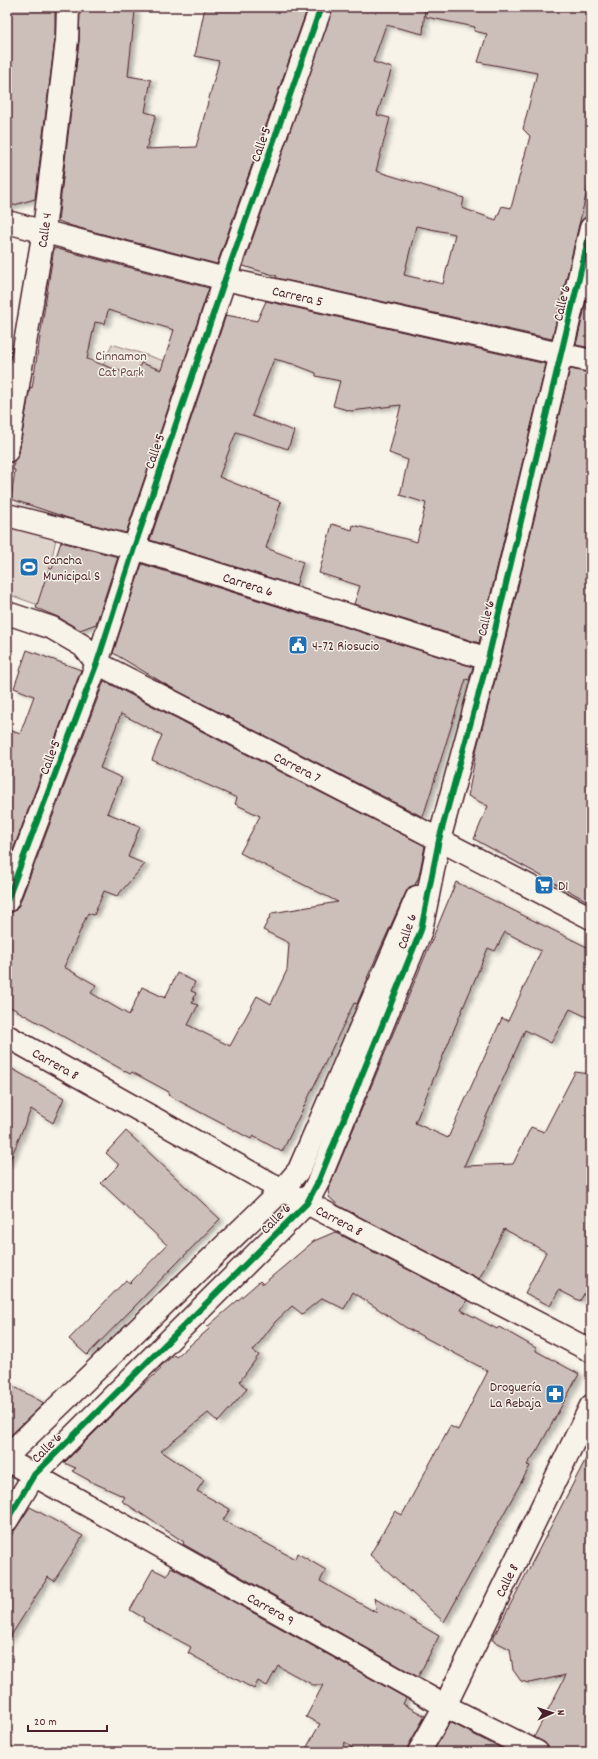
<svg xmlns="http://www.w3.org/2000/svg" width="598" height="1759" font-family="Dekko,sans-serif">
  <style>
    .green { fill: #ded4cc; stroke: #947a7c }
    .building { fill: #ccbfb9; stroke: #4a1f2b; fill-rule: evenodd; filter: url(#shadow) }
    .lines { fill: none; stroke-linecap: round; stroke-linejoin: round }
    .minor-casing { stroke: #4a1f2b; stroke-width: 25 }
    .minor { stroke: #f7f3e8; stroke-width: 22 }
    .cycleway-casing { stroke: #f7f3e8; stroke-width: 8 }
    .cycleway { stroke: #00873e; stroke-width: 6 }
    .labels { text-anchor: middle; stroke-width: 3; stroke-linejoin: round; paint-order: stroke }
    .street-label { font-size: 14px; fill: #4a1f2b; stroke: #f7f3e8 }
    .park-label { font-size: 14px; fill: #6f4c53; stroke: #f7f3e8 }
    .poi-label { font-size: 14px; fill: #4a1f2b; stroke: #f7f3e8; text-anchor: start }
  </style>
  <defs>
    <filter id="shadow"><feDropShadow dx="4.5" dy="2.5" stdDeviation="2" flood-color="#0004"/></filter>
  </defs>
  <rect width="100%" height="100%" fill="#f7f3e8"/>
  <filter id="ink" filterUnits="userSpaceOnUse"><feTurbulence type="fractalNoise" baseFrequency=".025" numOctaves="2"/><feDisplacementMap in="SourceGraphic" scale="8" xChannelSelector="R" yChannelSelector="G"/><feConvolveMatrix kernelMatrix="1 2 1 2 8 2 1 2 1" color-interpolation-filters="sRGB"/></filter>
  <g filter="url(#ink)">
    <g class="green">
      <path d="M112 344 183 367 179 382 181 396 172 384 134 375 122 378H98Z"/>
      <path d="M7 525 56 539 41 606 7 594Z"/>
    </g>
    <g class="building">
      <path d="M7 7H55V39L35 199 7 207Z"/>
      <path d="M80 7H117V9L135 11 128 76 151 80 145 112 156 115 146 149 196 147 219 61 195 56 205 7H308L217 264 72 226 58 221 79 41Z"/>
      <path d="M333 7H425L423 34 386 25 373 62 392 68 377 115 390 118 376 171 464 198 462 208 496 220 502 206 511 208 530 136 523 129 537 73 478 62 487 34 474 31 475 27 426 17 427 7H591V174L552 339 276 278 277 276 243 266ZM416 226 455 234 443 284 404 275Z"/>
      <path d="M54 248 209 288 126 533 68 518 11 499 15 470H13L14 461 19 453 30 387 32 388ZM108 310 174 330 161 370 141 363 136 377 87 359 95 322 105 324Z"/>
      <path d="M591 282V348L576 345Z"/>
      <path d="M266 301 546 364 479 643 354 604 360 586 319 573 332 524 352 530 353 525 417 542 426 503 400 495 408 460 389 453 401 405 351 411 333 406 340 381 316 376V373L293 364 274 359 252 416 294 431 288 449 236 432 219 477 281 502 266 548 303 562 296 586 150 540 226 315 257 321Z"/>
      <path d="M570 369 591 373V903L474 839 488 806 468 796 477 747 500 662Z"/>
      <path d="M61 542 118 557 96 624 80 630 58 617 36 608 49 568 52 569Z"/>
      <path d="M142 564 309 616 308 617 339 625 473 667 469 680 466 679 423 817 170 687 113 653Z"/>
      <path d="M27 650 81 670 7 866V729L20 734 34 696 14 688Z"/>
      <path d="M104 681 425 846 419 876 415 885 409 887 406 892 367 978H368L359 999 357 1004 354 1003 282 1152 253 1136 251 1139 196 1110 168 1095 169 1092 132 1072 130 1074 7 1005V913L15 911 19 905ZM121 714 162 735 152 760 237 798 235 804 260 816 240 853 338 902 272 913 263 930 289 943 287 970 271 1004 257 996 230 1046 188 1025 198 1005 192 1003 196 993 191 991 195 982 177 973 165 998 142 987 129 1015 91 993 96 985 64 967 88 913 94 915 104 891 117 896 145 864 128 857 140 826 107 813 122 778 100 768Z"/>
      <path d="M456 882 591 949V1019L570 1009 551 1043 525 1030 464 1166 513 1164 531 1127 544 1132 575 1072 591 1074V1281L580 1301 559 1290 550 1306 525 1293 546 1252 504 1229 479 1279 339 1206 329 1197 328 1190ZM505 932 541 951 508 1021 502 1018 448 1138 415 1123 488 948 495 951Z"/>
      <path d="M7 1066 64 1098 53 1123 31 1109 8 1165H7Z"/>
      <path d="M126 1131 220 1219 87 1355 69 1339 126 1280 130 1283 167 1245 101 1183 119 1165 106 1153Z"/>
      <path d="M335 1232 467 1300 461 1310 497 1329 499 1327 536 1348V1351L579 1374 538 1449 527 1465 530 1466 444 1622 370 1555 395 1511 402 1515 450 1426 458 1430 488 1371 405 1327 353 1292 344 1309 322 1298 302 1314 292 1306 275 1322 253 1351 259 1355 240 1381 247 1389 218 1422 208 1413 161 1451 204 1480 197 1491 230 1509 223 1520 295 1559 297 1553 326 1570 320 1581 377 1613 374 1598 439 1636 418 1677 183 1544 184 1542 122 1501 125 1497 92 1482 72 1471 76 1468 64 1463 136 1391 161 1369 159 1368 162 1365 174 1355 176 1357 209 1329 207 1327 260 1281 263 1284 314 1241Z"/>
      <path d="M7 1383 44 1403 7 1439Z"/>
      <path d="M591 1449V1752H549L547 1745 534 1737 566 1675 529 1683 521 1681 513 1670 510 1649 492 1640Z"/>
      <path d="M30 1507 83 1536 54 1581 48 1577 7 1642V1542Z"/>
      <path d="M171 1567 406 1698 403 1704 425 1716 408 1746 407 1752H357L345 1742 340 1752H304L320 1724 306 1717 323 1685H313L278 1666 267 1686 258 1681 254 1689 188 1653 191 1647 143 1621 144 1618 130 1610 153 1569 167 1576Z"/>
      <path d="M450 1722 494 1745 508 1752H433Z"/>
    </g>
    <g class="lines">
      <g class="minor-casing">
        <g id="minor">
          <path id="s1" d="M7 222 225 279 591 361"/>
          <path id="s2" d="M7 451 44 230 67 40 68 7"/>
          <path id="s3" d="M7 515 134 548 488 659"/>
          <path id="s4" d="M7 613 52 628 83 646 97 663 591 918"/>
          <path d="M7 901 97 663 134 548 225 279 321 7"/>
          <path id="s5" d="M7 1036 282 1190 591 1351"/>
          <path d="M7 1456 282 1190 299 1170 417 897"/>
          <path id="s6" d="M7 1460 445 1706 537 1752"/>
          <path d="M7 1520 34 1475 307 1203 319 1180 421 930 439 840 488 659 591 228"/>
          <path id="s7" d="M419 1752 445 1706 591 1406"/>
        </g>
      </g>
      <use href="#minor" class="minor"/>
      <g class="cycleway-casing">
        <g id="cycleway">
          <path d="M7 901 97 663 134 548 225 279 321 7"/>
          <path d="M7 1520 34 1475 307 1203 319 1180 421 930 439 840 488 659 591 228"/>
        </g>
      </g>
      <use href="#cycleway" class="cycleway"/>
    </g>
  </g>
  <defs>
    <g id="stadium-square" transform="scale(1)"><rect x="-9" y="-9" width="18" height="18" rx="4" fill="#1f6fb2" stroke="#f7f3e8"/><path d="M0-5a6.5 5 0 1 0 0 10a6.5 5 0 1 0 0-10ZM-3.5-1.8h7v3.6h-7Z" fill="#fff"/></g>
    <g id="civic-square" transform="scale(1)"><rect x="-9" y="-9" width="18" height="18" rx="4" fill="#1f6fb2" stroke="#f7f3e8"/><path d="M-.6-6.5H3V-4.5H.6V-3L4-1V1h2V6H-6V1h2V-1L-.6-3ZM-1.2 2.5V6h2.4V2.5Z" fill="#fff"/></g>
    <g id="supermarket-square" transform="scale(1)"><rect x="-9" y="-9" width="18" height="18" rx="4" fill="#1f6fb2" stroke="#f7f3e8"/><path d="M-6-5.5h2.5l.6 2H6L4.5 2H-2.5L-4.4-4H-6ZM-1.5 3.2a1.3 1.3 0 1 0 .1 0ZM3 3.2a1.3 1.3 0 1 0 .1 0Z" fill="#fff"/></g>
    <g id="pharmacy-square" transform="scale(1)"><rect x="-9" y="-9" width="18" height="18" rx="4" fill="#1f6fb2" stroke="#f7f3e8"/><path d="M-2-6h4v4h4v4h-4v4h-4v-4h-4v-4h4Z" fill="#fff"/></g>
  </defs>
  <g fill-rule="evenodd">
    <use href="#stadium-square" x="29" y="567"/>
    <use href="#civic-square" x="298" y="645"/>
    <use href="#supermarket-square" x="544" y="885"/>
    <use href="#pharmacy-square" x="555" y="1394"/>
  </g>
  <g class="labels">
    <g class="street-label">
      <text transform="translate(260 144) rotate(-71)" y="5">Calle 5</text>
      <text dy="5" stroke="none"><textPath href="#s2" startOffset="224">Calle 4</textPath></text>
      <text dy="5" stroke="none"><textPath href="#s1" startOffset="300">Carrera 5</textPath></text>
      <text transform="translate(561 303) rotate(-77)" y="5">Calle 6</text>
      <text transform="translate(154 451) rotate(-71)" y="5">Calle 5</text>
      <text dy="5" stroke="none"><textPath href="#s3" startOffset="251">Carrera 6</textPath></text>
      <text transform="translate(485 618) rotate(-76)" y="5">Calle 6</text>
      <text transform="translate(49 757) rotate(-69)" y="5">Calle 5</text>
      <text dy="5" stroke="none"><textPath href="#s4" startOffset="331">Carrera 7</textPath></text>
      <text transform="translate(406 931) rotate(-72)" y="5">Calle 6</text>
      <text dy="5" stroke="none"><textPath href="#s5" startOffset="56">Carrera 8</textPath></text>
      <text transform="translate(275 1218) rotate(-45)" y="5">Calle 6</text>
      <text dy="5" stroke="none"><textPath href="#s5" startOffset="380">Carrera 8</textPath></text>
      <text transform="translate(46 1447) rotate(-45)" y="5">Calle 6</text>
      <text dy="5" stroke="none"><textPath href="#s7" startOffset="193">Calle 8</textPath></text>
      <text dy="5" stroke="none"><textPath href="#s6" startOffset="303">Carrera 9</textPath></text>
    </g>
    <g class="park-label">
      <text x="121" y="360">Cinnamon<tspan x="121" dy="16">Cat Park</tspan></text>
    </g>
    <g class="poi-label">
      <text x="43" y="564">Cancha<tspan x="43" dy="16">Municipal S</tspan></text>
      <text x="312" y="650">4-72 Riosucio</text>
      <text x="558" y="890">D1</text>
      <text x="541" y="1391" text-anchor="end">Droguería<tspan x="541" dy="16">La Rebaja</tspan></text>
    </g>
  </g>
  <rect width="598" height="1759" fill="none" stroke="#f7f3e8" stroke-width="24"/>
  <rect x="12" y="12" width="574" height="1735" fill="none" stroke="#4a1f2b" stroke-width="1.5" filter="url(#ink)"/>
  <g transform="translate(552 1713) rotate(87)" stroke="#f7f3e8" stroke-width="3" paint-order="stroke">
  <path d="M0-3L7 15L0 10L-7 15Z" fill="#4a1f2b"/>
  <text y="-6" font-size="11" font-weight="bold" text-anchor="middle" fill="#4a1f2b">N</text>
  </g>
  <path d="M28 1725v6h79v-6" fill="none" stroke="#4a1f2b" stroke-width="2"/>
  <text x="34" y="1725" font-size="12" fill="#4a1f2b" stroke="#f7f3e8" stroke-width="3" paint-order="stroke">20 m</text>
</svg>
